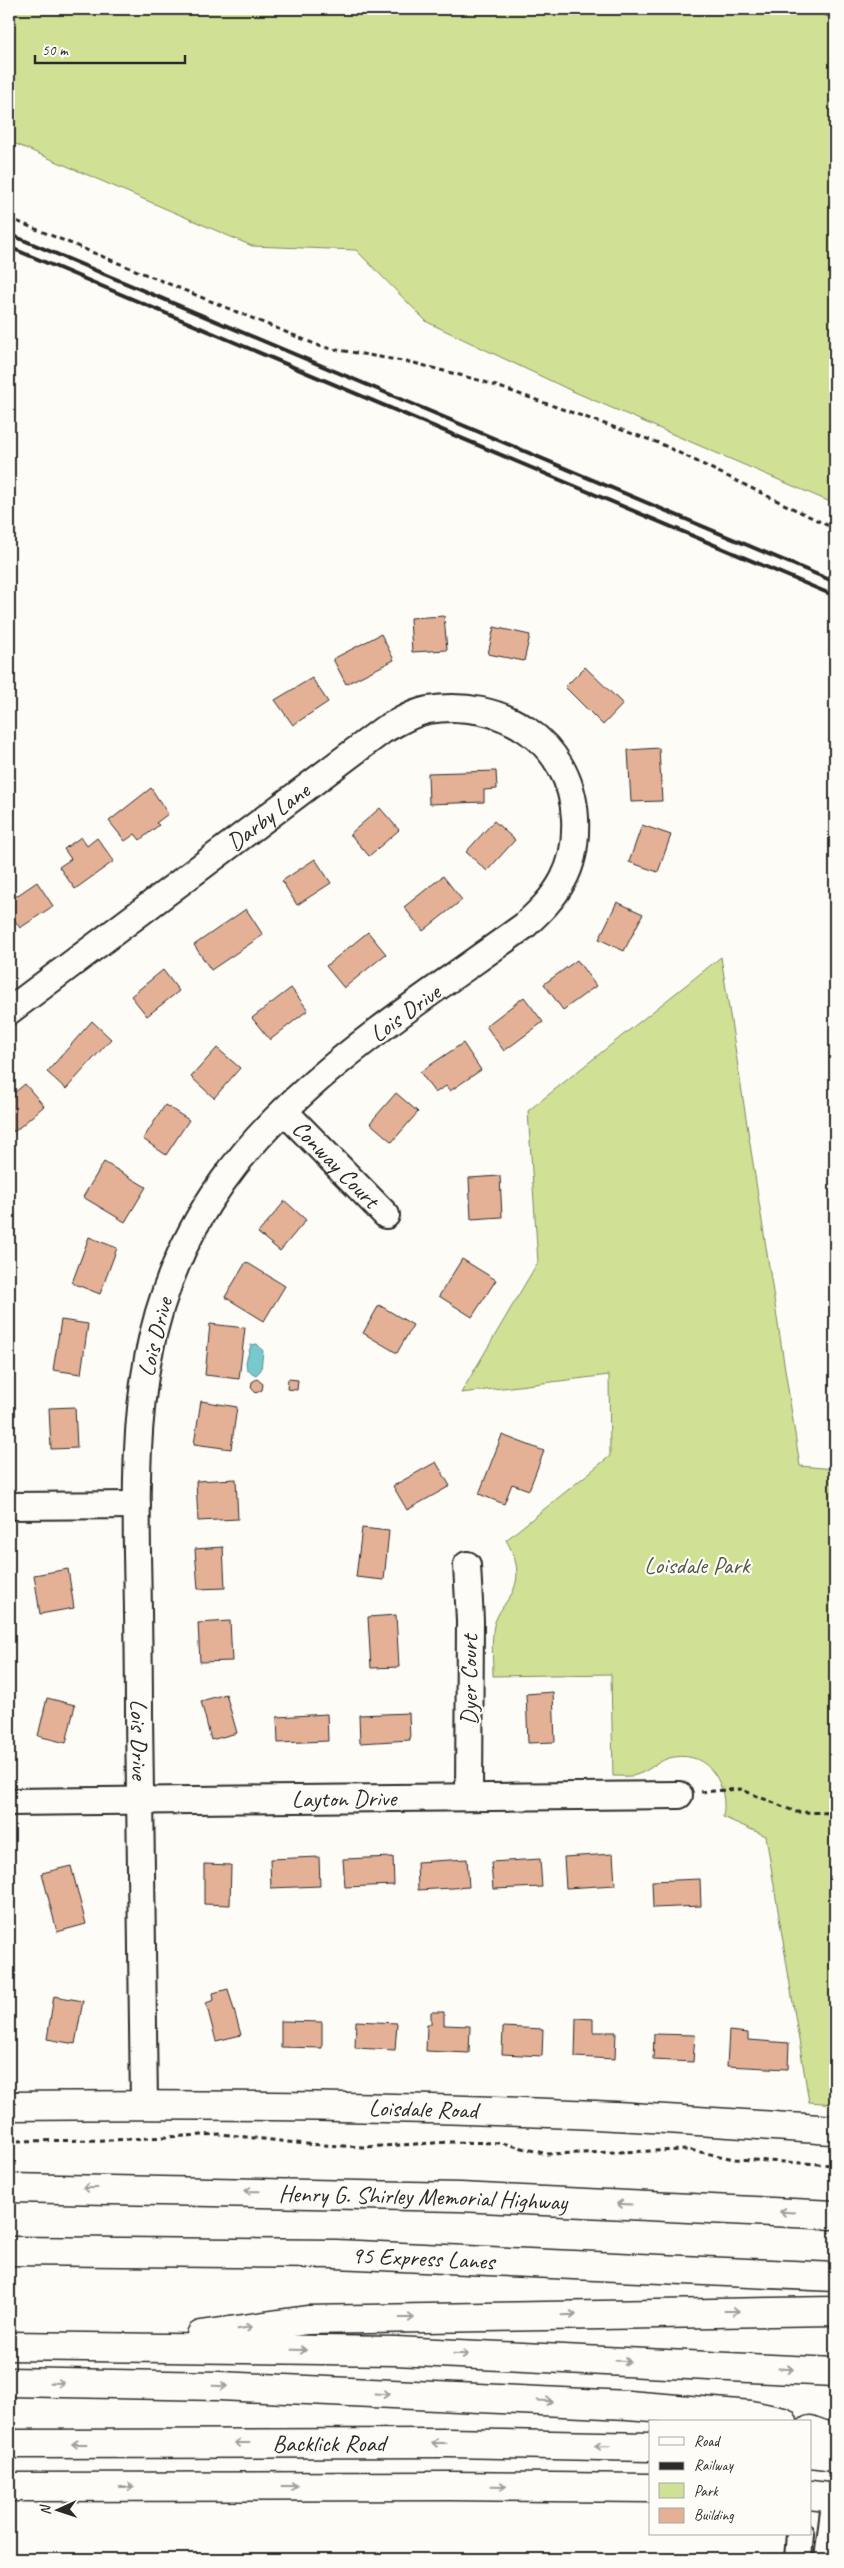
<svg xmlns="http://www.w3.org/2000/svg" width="844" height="2568" font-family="Caveat,sans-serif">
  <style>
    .green { fill: #d0e195; stroke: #7e8660 }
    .water { fill: #78c9ce; stroke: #598a8d }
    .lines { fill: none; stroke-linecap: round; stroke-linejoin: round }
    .stream { stroke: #598a8d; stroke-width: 6 }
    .building { fill: #e4b196; stroke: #2b2b2b }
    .minor-casing { stroke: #2b2b2b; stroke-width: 30 }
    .major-casing { stroke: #2b2b2b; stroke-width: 31 }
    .highway-casing { stroke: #2b2b2b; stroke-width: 31 }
    .path { stroke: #2b2b2b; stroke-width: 3; stroke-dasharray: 5 4; stroke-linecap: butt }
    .minor { stroke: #fdfcf7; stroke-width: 26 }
    .major { stroke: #fdfcf7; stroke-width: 28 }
    .highway { stroke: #fdfcf7; stroke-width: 28 }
    .rail { stroke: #2b2b2b; stroke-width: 4 }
    .oneway { stroke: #9e9e9b }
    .labels { text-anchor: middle; stroke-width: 4.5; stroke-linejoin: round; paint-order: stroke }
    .street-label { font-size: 24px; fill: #2b2b2b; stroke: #fdfcf7 }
    .park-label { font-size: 24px; fill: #545846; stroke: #fdfcf7 }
  </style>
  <rect width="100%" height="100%" fill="#fdfcf7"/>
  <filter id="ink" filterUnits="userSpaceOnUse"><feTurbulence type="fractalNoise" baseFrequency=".02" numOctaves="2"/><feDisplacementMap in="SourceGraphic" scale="10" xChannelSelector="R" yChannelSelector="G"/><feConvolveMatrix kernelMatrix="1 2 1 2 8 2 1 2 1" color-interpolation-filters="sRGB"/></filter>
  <g filter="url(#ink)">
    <g class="green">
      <path d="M9 9H835V504L570 390 427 322 356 250 252 246 9 141Z"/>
      <path d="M721 957 800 1466 835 1469V2104L809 2102 766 1836 723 1817C729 1787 710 1751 674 1757 659 1759 650 1771 636 1775 630 1777 620 1776 613 1776L611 1674 493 1676C493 1660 491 1641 494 1625 497 1614 505 1604 511 1595 522 1576 516 1557 506 1540L610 1456 609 1375 461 1393 538 1262 528 1111Z"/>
    </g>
    <path class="water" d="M257 1344 263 1351 261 1370 256 1375 247 1370 246 1362 251 1345Z"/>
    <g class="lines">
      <path class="stream" d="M816 9 835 17"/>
    </g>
    <g class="building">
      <path d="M444 616 447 650 412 652 410 618Z"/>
      <path d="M494 627 530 635 524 661 488 654Z"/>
      <path d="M381 634 394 660 346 684 333 659Z"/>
      <path d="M585 667 623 704 603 725 565 687Z"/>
      <path d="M312 678 328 702 293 725 275 700Z"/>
      <path d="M659 748 662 801 631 802 628 750Z"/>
      <path d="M496 771 497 789 484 790V802L429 804 428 773Z"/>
      <path d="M151 788 168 814 156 823 159 825 140 840 135 834 125 841 109 821Z"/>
      <path d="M380 808 399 830 369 856 350 834Z"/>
      <path d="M494 821 515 840 487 871 466 852Z"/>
      <path d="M642 825 671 835 658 872 629 862Z"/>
      <path d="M81 837 87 846 97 838 114 861 75 889 59 867 71 859 64 849Z"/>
      <path d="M315 859 331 883 297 905 282 881Z"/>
      <path d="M443 876 462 900 423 931 404 907Z"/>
      <path d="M37 882 53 906 20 928 9 912V901Z"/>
      <path d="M617 902 643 914 624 951 599 939Z"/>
      <path d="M246 909 263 935 211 970 194 945Z"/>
      <path d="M368 932 386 954 344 988 326 966Z"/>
      <path d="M577 960 596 986 563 1010 544 984Z"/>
      <path d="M163 970 179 991 147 1016 131 996Z"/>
      <path d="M291 988 308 1010 270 1040 252 1018Z"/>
      <path d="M524 997 543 1022 504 1051 486 1026Z"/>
      <path d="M92 1021 111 1039 66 1089 47 1072Z"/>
      <path d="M463 1043 481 1070 450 1091 446 1086 435 1093 420 1072Z"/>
      <path d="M217 1048 240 1068 214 1098 191 1077Z"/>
      <path d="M25 1084 44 1106 14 1132 9 1125V1097Z"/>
      <path d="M396 1093 418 1112 392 1142 370 1123Z"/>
      <path d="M165 1105 189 1120 166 1155 143 1139Z"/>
      <path d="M104 1162 146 1187 125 1222 83 1197Z"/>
      <path d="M500 1176 502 1217 471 1219 469 1178Z"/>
      <path d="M285 1201 306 1220 280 1251 258 1233Z"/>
      <path d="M89 1237 117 1248 100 1294 72 1283Z"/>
      <path d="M462 1259 496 1280 472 1317 439 1296Z"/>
      <path d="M246 1262 285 1286 264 1321 225 1297Z"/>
      <path d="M379 1305 413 1325 397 1353 363 1333Z"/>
      <path d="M61 1320 88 1324 81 1374 53 1370Z"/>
      <path d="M210 1324 245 1328 239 1379 205 1375Z"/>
      <path d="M257 1379 263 1384 262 1390 256 1393 251 1388 252 1382Z"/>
      <path d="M288 1379 298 1380 297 1390 287 1389Z"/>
      <path d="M201 1401 237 1407 231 1449 194 1444Z"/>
      <path d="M75 1407 77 1448 51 1449 49 1408Z"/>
      <path d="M502 1435 544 1451 529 1490 512 1484 504 1504 479 1494Z"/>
      <path d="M436 1462 450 1486 407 1510 393 1486Z"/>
      <path d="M236 1479 238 1519 198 1521 196 1481Z"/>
      <path d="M362 1528 389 1531 384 1580 356 1577Z"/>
      <path d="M223 1547 225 1588 198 1589 195 1549Z"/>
      <path d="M68 1569 74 1608 40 1614 34 1575Z"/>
      <path d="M396 1615 399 1667 371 1668 368 1617Z"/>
      <path d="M230 1621 232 1661 200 1662 198 1623Z"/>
      <path d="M553 1692 555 1742 528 1743 526 1694Z"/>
      <path d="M226 1694 237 1733 211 1740 201 1701Z"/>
      <path d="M47 1698 75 1705 66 1743 38 1736Z"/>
      <path d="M409 1713 410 1740 360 1743 359 1715Z"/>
      <path d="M327 1714 328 1741 278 1743 277 1717Z"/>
      <path d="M613 1854 615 1885 566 1888 564 1857Z"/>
      <path d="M319 1857 320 1886 271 1888 270 1859Z"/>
      <path d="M393 1857 394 1885 345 1887 343 1859Z"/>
      <path d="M467 1859 469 1887 418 1890 417 1862Z"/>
      <path d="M540 1859 542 1887 493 1889 491 1862Z"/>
      <path d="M204 1864 231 1865 230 1905 204 1904Z"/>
      <path d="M71 1866 86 1924 57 1932 42 1873Z"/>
      <path d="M700 1879 701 1906 653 1908 652 1881Z"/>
      <path d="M228 1989 241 2035 216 2041 206 2003 214 2000 213 1993Z"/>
      <path d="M54 1996 83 2001 75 2044 47 2039Z"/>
      <rect x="9" y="2000" width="3" height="43"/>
      <path d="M431 2012H444V2025L470 2026 469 2053 426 2051 427 2024H431Z"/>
      <path d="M576 2018 593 2019V2032H616L615 2059 575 2057Z"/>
      <path d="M281 2021 322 2022V2048L281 2047Z"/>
      <path d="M356 2021 397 2023 395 2050 355 2048Z"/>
      <path d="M503 2027 543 2029 542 2056 502 2054Z"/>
      <path d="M729 2031 748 2033V2040L789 2043 788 2069 727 2066Z"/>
      <path d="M654 2034 695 2035 693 2062 653 2060Z"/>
    </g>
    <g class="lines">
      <g class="minor-casing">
        <g id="minor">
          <path id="s1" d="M9 1011 383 730C397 723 412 713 428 710 500 698 571 740 575 818 576 839 573 862 563 880 553 899 539 912 524 926 422 1000 296 1078 223 1181 139 1298 135 1416 137 1553 138 1607 139 1661 139 1715 141 1845 142 1974 144 2104"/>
          <path id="s2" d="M284 1111 386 1215"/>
          <path d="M9 1506 137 1505"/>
          <path d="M467 1565 470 1621 469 1796"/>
          <path id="s3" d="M9 1802 679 1795"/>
          <path d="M798 2559 800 2534"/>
          <path d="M828 2559 835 2503"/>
        </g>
      </g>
      <g class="major-casing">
        <g id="major">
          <path id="s4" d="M9 2106C204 2104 400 2106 595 2115 675 2119 755 2125 835 2130"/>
          <path id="s5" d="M9 2444 447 2443 650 2447"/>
          <path d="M810 2454 835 2457"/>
          <path d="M9 2487 450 2486 650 2488"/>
          <path d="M810 2495 835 2498"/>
        </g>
      </g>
      <g class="highway-casing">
        <g id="highway">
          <path id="s6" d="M9 2188 460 2197 835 2215"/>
          <path id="s7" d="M9 2251 336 2254 835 2277"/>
          <path d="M201 2335 307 2320 835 2311"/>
          <path d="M9 2346 395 2351 835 2372"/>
          <path d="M9 2382 219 2386 628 2405 751 2415 783 2422"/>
          <path d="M810 2430 835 2439"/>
        </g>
      </g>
      <g class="path">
        <path d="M9 218 322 347 414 363 482 381 659 443 835 529"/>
        <path d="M701 1792 740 1789 796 1812 833 1813"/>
        <path d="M835 1809 831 1830 835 1880"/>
        <path d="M9 2141 114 2140 221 2134 305 2144 363 2147 451 2142 502 2143 547 2154 690 2150 735 2159 835 2165"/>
      </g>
      <use href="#minor" class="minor"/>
      <use href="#major" class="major"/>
      <use href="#highway" class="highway"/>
      <g class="rail">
        <path d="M9 234 835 582"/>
        <path d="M9 247 835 596"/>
      </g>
    </g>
    <defs><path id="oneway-shaft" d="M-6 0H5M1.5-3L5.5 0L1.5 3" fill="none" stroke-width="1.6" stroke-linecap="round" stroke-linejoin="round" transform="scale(1.25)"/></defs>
    <g class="oneway">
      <use href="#oneway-shaft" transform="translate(90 2188) rotate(-180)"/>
      <use href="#oneway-shaft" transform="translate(252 2191) rotate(-179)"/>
      <use href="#oneway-shaft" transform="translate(624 2204) rotate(-177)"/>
      <use href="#oneway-shaft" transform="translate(787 2212) rotate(-177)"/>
      <use href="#oneway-shaft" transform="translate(732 2311)"/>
      <use href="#oneway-shaft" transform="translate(569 2315) rotate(-2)"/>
      <use href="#oneway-shaft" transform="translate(407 2318)"/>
      <use href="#oneway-shaft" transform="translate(245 2328) rotate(-9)"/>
      <use href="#oneway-shaft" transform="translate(299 2350) rotate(1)"/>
      <use href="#oneway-shaft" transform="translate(461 2354) rotate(2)"/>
      <use href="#oneway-shaft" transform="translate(623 2361) rotate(3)"/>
      <use href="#oneway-shaft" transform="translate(786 2369) rotate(3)"/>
      <use href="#oneway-shaft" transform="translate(57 2383) rotate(1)"/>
      <use href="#oneway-shaft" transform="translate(220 2386) rotate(2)"/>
      <use href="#oneway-shaft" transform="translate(382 2394) rotate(3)"/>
      <use href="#oneway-shaft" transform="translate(545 2401) rotate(3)"/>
      <use href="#oneway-shaft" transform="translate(242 2443) rotate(180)"/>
      <use href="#oneway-shaft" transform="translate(439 2443) rotate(180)"/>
      <use href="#oneway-shaft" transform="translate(79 2444) rotate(180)"/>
      <use href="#oneway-shaft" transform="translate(602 2446) rotate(-179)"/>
      <use href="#oneway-shaft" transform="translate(290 2486)"/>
      <use href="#oneway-shaft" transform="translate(499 2486) rotate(1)"/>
      <use href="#oneway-shaft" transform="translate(127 2487)"/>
    </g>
  </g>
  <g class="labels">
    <g class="street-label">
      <text dy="8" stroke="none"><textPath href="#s1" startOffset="324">Darby Lane</textPath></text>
      <text transform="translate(405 1013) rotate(-36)" y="8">Lois Drive</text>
      <text dy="8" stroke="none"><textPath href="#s2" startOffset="74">Conway Court</textPath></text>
      <text transform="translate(155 1337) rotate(-76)" y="8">Lois Drive</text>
      <text transform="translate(469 1680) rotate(-90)" y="8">Dyer Court</text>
      <text dy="8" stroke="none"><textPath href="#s1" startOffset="1821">Lois Drive</textPath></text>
      <text dy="8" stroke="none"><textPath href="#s3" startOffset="335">Layton Drive</textPath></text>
      <text dy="8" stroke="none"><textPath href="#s4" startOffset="414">Loisdale Road</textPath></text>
      <text dy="8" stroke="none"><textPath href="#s6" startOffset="414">Henry G. Shirley Memorial Highway</textPath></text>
      <text dy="8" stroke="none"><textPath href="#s7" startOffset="414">95 Express Lanes</textPath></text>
      <text dy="8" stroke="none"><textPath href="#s5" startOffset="320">Backlick Road</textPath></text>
    </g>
    <g class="park-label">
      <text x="697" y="1573">Loisdale Park</text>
    </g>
  </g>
  <rect width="844" height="2568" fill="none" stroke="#fdfcf7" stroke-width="30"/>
  <rect x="15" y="15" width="814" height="2538" fill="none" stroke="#2b2b2b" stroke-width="2" filter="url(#ink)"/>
  <rect x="649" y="2420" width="162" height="115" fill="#fdfcf7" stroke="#a9a8a5"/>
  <rect x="659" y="2437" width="25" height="8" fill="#fdfcf7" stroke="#a9a8a5"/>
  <text x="694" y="2446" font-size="15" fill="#2b2b2b">Road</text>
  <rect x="659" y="2462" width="25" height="8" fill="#2b2b2b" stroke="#a9a8a5"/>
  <text x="694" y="2470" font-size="15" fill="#2b2b2b">Railway</text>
  <rect x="659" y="2483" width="25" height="15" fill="#d0e195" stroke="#a9a8a5"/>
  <text x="694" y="2496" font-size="15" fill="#2b2b2b">Park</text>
  <rect x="659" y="2508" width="25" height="15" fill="#e4b196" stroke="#a9a8a5"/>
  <text x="694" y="2520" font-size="15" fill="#2b2b2b">Building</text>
  <g transform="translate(58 2510) rotate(267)" stroke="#fdfcf7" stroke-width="4" paint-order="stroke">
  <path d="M0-4L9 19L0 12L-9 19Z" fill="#2b2b2b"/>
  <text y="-8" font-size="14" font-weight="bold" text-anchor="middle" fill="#2b2b2b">N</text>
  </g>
  <path d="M35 55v8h150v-8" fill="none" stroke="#2b2b2b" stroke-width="2.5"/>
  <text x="42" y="55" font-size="15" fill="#2b2b2b" stroke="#fdfcf7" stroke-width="4" paint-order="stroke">50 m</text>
</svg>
